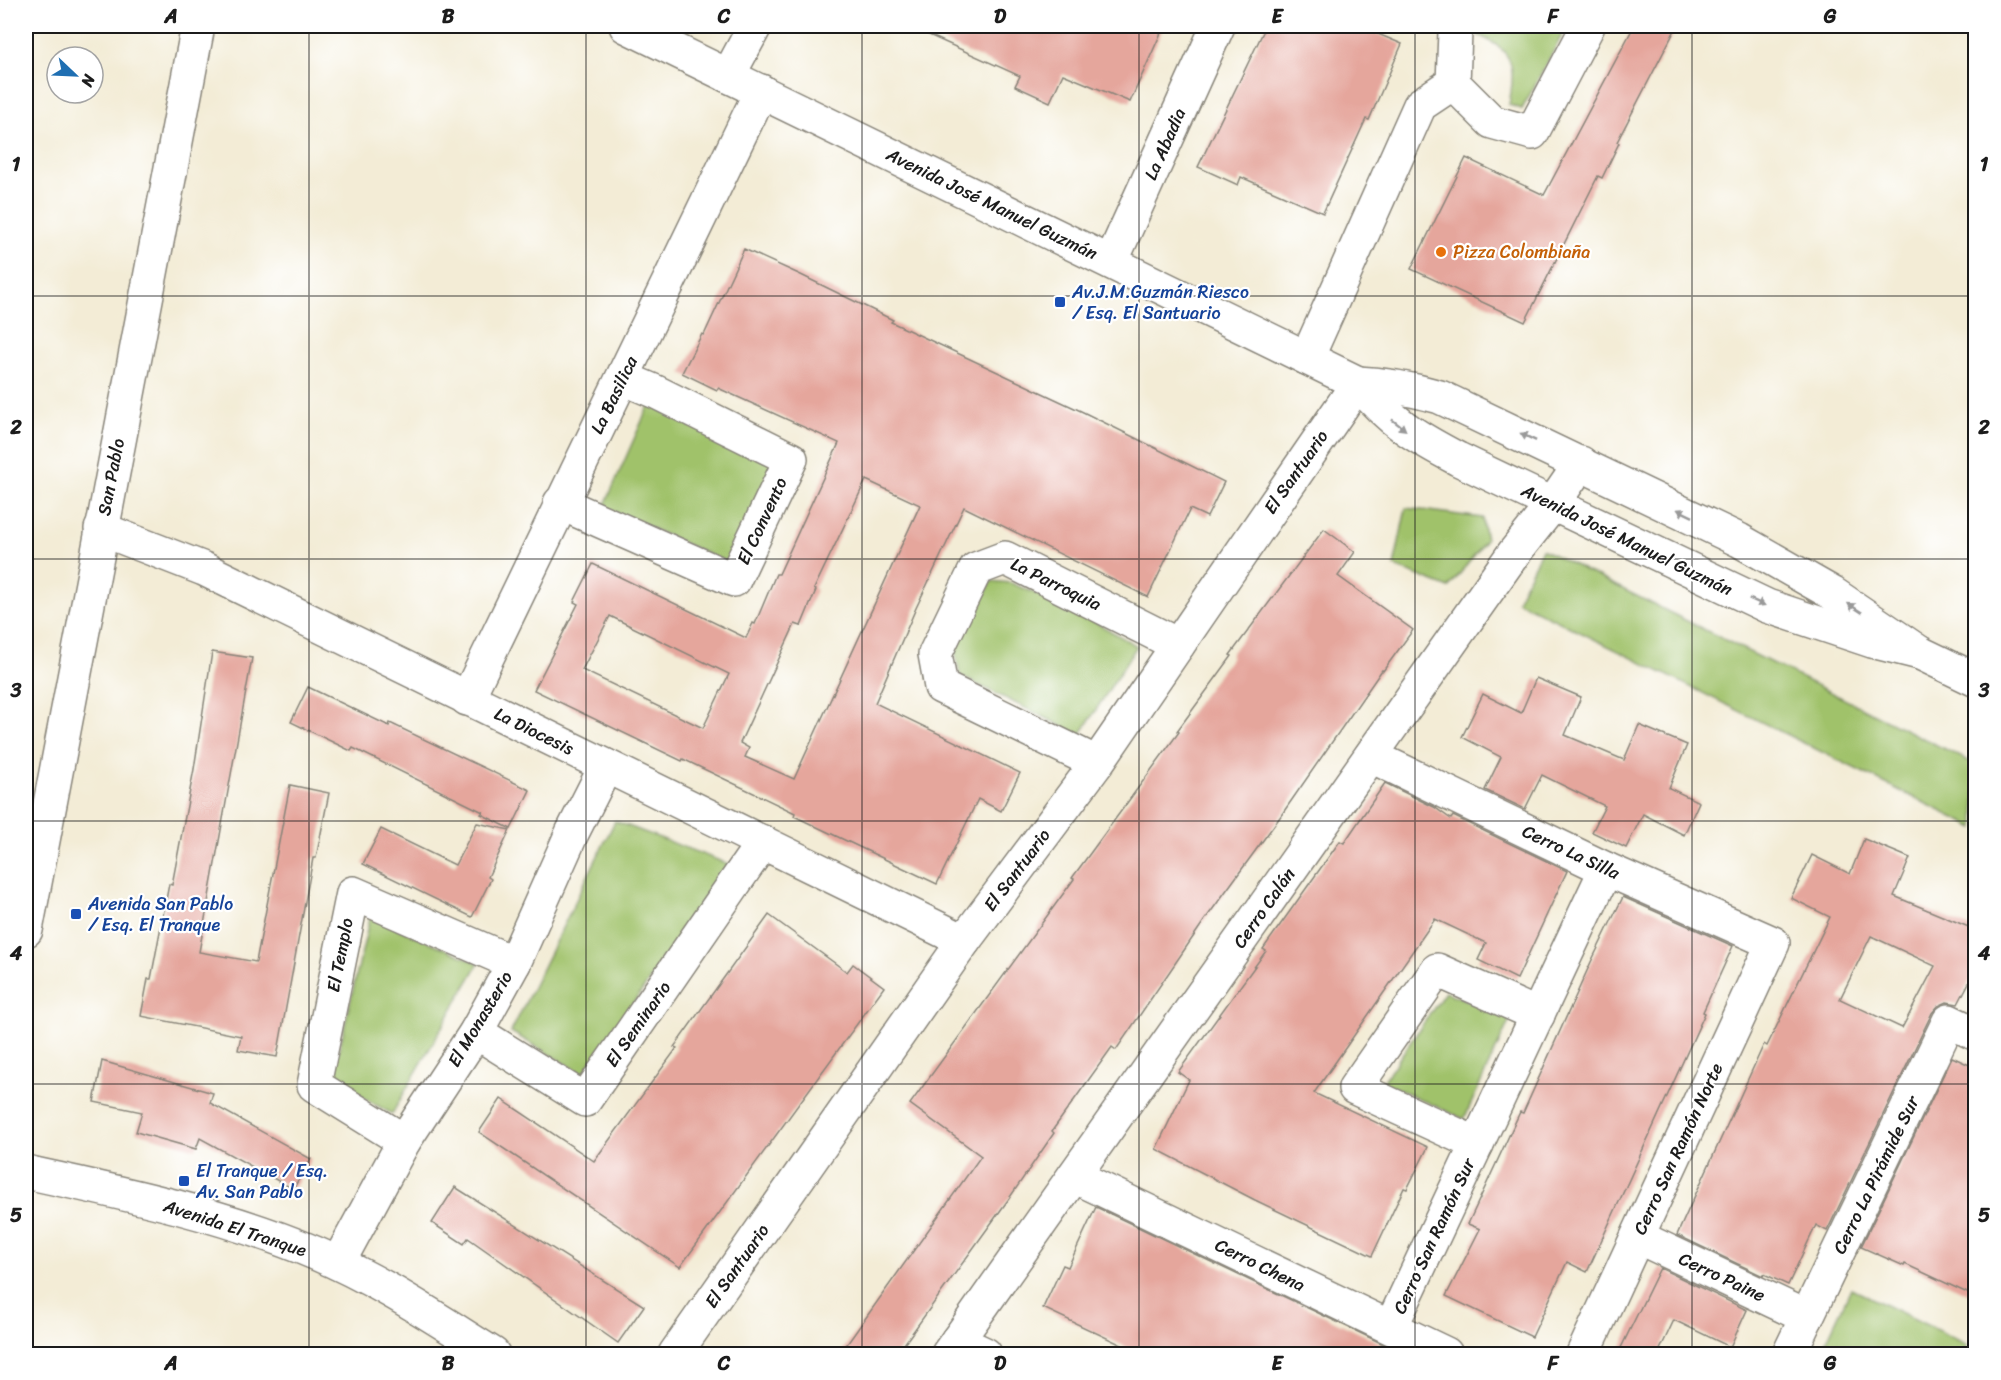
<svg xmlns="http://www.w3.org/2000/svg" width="2001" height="1380" font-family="Sriracha,sans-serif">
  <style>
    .green { fill: #a0c26b; stroke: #5e6f44; stroke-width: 1.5 }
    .building { fill: #e5a69c; fill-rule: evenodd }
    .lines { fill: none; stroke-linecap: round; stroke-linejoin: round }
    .minor-casing { stroke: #888479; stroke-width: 36 }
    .major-casing { stroke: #888479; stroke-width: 36 }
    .minor { stroke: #fff; stroke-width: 33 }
    .major { stroke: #fff; stroke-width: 33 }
    .oneway { fill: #999 }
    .grid { fill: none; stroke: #1c1c1c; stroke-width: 1.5; stroke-opacity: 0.55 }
    .food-dot { fill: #e8710a; stroke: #fff; stroke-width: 2 }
    .transit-dot { fill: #1a4fb4; stroke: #fff; stroke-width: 2 }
    .labels { text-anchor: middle; stroke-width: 4.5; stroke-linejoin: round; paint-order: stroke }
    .street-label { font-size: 18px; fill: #1c1c1c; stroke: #fff }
    .food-label { font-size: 18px; fill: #c56008; stroke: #fff; text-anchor: start }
    .transit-label { font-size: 18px; fill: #164399; stroke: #fff; text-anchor: start }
    .neatline { fill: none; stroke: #1c1c1c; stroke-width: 2 }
    .grid-label { font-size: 20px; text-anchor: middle; font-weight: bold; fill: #1c1c1c }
  </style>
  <rect width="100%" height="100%" fill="#fff"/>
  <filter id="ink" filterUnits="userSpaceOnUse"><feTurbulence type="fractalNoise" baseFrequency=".0167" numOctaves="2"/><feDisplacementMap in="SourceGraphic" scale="12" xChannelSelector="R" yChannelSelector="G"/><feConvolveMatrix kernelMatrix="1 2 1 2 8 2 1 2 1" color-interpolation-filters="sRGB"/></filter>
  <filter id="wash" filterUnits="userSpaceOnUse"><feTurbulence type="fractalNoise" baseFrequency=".008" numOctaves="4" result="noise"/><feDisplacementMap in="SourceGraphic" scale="24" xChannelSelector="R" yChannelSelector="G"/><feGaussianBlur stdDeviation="1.35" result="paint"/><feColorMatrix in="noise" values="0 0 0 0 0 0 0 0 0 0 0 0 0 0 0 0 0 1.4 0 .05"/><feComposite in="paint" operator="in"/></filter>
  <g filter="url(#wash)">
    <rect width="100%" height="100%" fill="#f3ecd6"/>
    <g class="green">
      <path d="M1477 26H1567L1522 109 1509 105C1516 63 1514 51 1474 33Z"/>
      <path d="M649 405 774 461 728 563 604 507Z"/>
      <path d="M1406 508 1482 518 1486 540 1449 588 1394 566Z"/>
      <path d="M1542 549 1975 764V828L1517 601Z"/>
      <path d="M992 581 1011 583 1074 610 1137 646 1080 735 960 676 955 651Z"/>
      <path d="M615 821 731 865 583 1074 511 1032Z"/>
      <path d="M370 917 479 963 392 1114 332 1080Z"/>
      <path d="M1445 992 1511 1017 1464 1119 1383 1082Z"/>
      <path d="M1851 1288 1968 1345 1964 1354H1852L1826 1342Z"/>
    </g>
    <g id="blocks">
      <g class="building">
        <path d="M909 26H1164L1130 102 1063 74 1050 102 1015 86 1020 76Z"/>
        <path d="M1266 26H1359L1402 44 1369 120 1366 119 1323 213 1241 177 1238 185 1198 167Z"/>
        <path d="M1634 26H1677L1617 142 1619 143 1602 178 1598 176 1525 322 1411 269 1466 158 1544 195Z"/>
        <path d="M744 249 801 275 893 320 891 322 1083 412 1224 482 1207 517 1190 509 1148 597 964 507 916 608 875 703 1020 773 1001 811 978 799 937 884 794 816 795 813 683 759 682 761 534 690 578 604 574 602 593 564 746 638 753 623 755 624 776 574H779L839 443 718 388 717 390 682 373 702 334 704 335ZM866 480 920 505 794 779 745 757 749 748 740 743 795 624 801 626 816 590 814 589ZM610 616 729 674 703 728 582 670Z"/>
        <path d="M1324 529 1355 552 1338 576 1413 630 1383 671 1382 670 1280 817 1204 921 1116 1050 1112 1047 1052 1131 1054 1133 1008 1200 897 1354H840L981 1156 910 1104 1074 879 1072 878 1179 732 1177 731 1232 656 1230 655Z"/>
        <path d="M212 652 252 658 199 952 256 962 290 785 329 793 316 858H313L277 1057 238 1050 241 1036 141 1016 148 979H151L169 884 172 885 194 769Z"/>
        <path d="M1536 678 1581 697 1565 735 1624 760 1639 725 1687 745 1669 788 1699 802 1684 835 1643 814 1626 848 1592 832 1605 806 1542 775 1525 809 1485 790 1501 757 1462 737 1483 694 1521 713Z"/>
        <path d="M308 687 389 726 390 723 530 790 511 829 481 814 483 812 353 748 351 751 291 722Z"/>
        <path d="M1385 783 1434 807 1451 819 1453 816 1567 871 1517 979 1478 960 1486 943 1435 919 1314 1093 1428 1147 1407 1189 1404 1188 1372 1256 1255 1200 1156 1149 1189 1080 1178 1072 1266 951 1263 949 1310 883 1340 841 1344 843Z"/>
        <path d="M477 823 510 830 488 877 491 879 472 917 363 864 381 829 455 865Z"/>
        <path d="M1864 839 1910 858 1894 896 1976 930V969L1958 1004 1947 1002 1938 1006 1932 1013 1827 1231 1816 1225 1788 1285 1764 1274 1763 1276 1677 1235 1764 1044 1767 1046 1830 917 1791 898 1812 855 1850 874ZM1871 936 1935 966 1902 1028 1840 999Z"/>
        <path d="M1623 897 1733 946 1703 1012 1705 1013 1587 1272 1567 1262 1532 1337 1446 1296 1480 1229 1468 1224 1520 1112 1523 1113 1591 962Z"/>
        <path d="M769 915 847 972 853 964 884 987 680 1267 479 1132 501 1099 594 1161 677 1048 674 1047Z"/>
        <path d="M1952 1057 1976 1068V1297L1905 1264 1904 1266 1861 1247Z"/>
        <path d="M102 1061 213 1093 210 1103 311 1159 293 1189 200 1138 196 1149 136 1132 142 1112 94 1102Z"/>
        <path d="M455 1187 644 1306 618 1343 468 1238 464 1244 432 1223Z"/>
        <path d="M1096 1207 1404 1354H1141L1043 1308 1063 1265 1068 1267Z"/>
        <path d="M1660 1268 1747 1310 1730 1347 1674 1320 1658 1354H1618Z"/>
      </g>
    </g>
  </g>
  <g filter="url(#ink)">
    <use href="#blocks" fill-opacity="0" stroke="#888479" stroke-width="1.5"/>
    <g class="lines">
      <g class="minor-casing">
        <g id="minor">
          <path d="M626 26 1358 383C1391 422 1414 436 1458 459L1767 606 1872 641 1920 653"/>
          <path d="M1458 26 1455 32 1453 83 1492 122 1532 133 1588 26"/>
          <path d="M728 76 755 26"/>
          <path d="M1111 262 1218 26"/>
          <path d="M1307 358 1420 105 1453 83"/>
          <path d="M1358 383C1387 384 1412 389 1440 397L1739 540 1832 593 1920 653 1976 680"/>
          <path d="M560 503 734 580 791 459 656 392 623 378"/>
          <path d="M101 529 204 569 964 941"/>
          <path d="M467 699 761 91"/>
          <path d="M1371 756 1606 869 1773 943 1583 1354"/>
          <path d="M1097 763 941 687 935 654 976 569 1005 558 1178 645"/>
          <path d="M476 1032 585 1100 763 842"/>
          <path d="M404 1141 314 1085 353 893 514 963"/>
          <path d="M1477 1144 1355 1088 1437 970 1538 1015"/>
          <path d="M26 1172C123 1193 223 1214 315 1253 379 1280 435 1318 493 1354"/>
          <path d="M1074 1176 1446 1354"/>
          <path d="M1638 1237 1807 1317"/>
          <path d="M338 1263 404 1141 476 1032 514 963 572 833 606 766"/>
          <path d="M1391 1327 1606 869"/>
          <path d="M957 1341 985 1354"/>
          <path d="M675 1354 964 941 1097 763 1358 383"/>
          <path d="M948 1354 1514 553 1553 504 1581 463"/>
          <path d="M1789 1354 1949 1021 1976 1034"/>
        </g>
      </g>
      <g class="major-casing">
        <path id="major" d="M26 930 198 26"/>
      </g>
      <use href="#minor" class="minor"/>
      <use href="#major" class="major"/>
    </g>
    <defs><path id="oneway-solid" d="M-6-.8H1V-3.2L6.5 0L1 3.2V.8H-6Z" transform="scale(1.5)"/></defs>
    <g class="oneway">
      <use href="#oneway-solid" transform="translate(1399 425) rotate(38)"/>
      <use href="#oneway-solid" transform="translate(1528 437) rotate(-154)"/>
      <use href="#oneway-solid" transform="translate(1685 513) rotate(-154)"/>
      <use href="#oneway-solid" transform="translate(1757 602) rotate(24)"/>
      <use href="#oneway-solid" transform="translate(1855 608) rotate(-147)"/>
    </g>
  </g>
  <path class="grid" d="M309 26V1354M586 26V1354M862 26V1354M1139 26V1354M1415 26V1354M1692 26V1354M26 296H1976M26 559H1976M26 821H1976M26 1084H1976"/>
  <circle class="food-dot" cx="1441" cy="252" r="6"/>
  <g class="transit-dot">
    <rect x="1054" y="296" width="12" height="12" rx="3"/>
    <rect x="70" y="908" width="12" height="12" rx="3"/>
    <rect x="178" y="1175" width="12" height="12" rx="3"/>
  </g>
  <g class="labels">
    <g class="street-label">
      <text transform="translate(1165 144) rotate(-66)" y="6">La Abadia</text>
      <text transform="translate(992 204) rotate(26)" y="6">Avenida José Manuel Guzmán</text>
      <text transform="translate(614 395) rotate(-64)" y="6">La Basilica</text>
      <text transform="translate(1296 472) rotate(-55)" y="6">El Santuario</text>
      <text transform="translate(111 477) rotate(-79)" y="6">San Pablo</text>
      <text transform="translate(762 521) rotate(-65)" y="6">El Convento</text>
      <text transform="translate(1627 540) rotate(26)" y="6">Avenida José Manuel Guzmán</text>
      <text transform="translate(1056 584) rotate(26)" y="6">La Parroquia</text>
      <text transform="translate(534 731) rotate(26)" y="6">La Diocesis</text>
      <text transform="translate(1571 852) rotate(25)" y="6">Cerro La Silla</text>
      <text transform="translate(1017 870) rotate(-53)" y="6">El Santuario</text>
      <text transform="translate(1264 908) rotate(-55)" y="6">Cerro Calán</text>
      <text transform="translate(340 955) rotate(-79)" y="6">El Templo</text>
      <text transform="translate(480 1019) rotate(-59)" y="6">El Monasterio</text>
      <text transform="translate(638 1024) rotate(-55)" y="6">El Seminario</text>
      <text transform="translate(1678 1149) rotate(-65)" y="6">Cerro San Ramón Norte</text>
      <text transform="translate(1876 1175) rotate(-64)" y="6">Cerro La Pirámide Sur</text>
      <text transform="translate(235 1228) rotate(18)" y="6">Avenida El Tranque</text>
      <text transform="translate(1434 1236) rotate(-65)" y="6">Cerro San Ramón Sur</text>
      <text transform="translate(1260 1265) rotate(26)" y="6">Cerro Chena</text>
      <text transform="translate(737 1266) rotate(-55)" y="6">El Santuario</text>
      <text transform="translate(1722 1277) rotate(25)" y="6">Cerro Paine</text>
    </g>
    <g class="food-label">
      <text x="1453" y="258">Pizza Colombiaña</text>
    </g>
    <g class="transit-label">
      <text x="1072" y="298">Av.J.M.Guzmán Riesco<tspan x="1072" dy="21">/ Esq. El Santuario</tspan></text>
      <text x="88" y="910">Avenida San Pablo<tspan x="88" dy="21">/ Esq. El Tranque</tspan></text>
      <text x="196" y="1177">El Tranque / Esq.<tspan x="196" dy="21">Av. San Pablo</tspan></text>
    </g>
  </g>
  <rect width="2001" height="1380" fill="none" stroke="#fff" stroke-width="66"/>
  <g transform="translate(75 75) rotate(113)"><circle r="28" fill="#ffffff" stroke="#a4a4a4" stroke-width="1.5"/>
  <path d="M0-4.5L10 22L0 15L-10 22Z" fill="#1f6fb2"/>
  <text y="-9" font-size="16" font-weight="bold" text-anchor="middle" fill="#1c1c1c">N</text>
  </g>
  <rect x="33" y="33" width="1935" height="1314" class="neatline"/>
  <g class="grid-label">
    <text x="171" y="23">A</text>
    <text x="448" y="23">B</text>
    <text x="724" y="23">C</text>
    <text x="1000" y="23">D</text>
    <text x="1277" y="23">E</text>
    <text x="1553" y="23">F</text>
    <text x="1830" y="23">G</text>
    <text x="16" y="171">1</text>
    <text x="1984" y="171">1</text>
    <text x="16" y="434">2</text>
    <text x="1984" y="434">2</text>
    <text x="16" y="697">3</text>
    <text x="1984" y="697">3</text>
    <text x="16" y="960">4</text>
    <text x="1984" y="960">4</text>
    <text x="16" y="1222">5</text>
    <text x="1984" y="1222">5</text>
    <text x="171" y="1370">A</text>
    <text x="448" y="1370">B</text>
    <text x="724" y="1370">C</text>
    <text x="1000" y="1370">D</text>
    <text x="1277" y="1370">E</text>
    <text x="1553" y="1370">F</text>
    <text x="1830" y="1370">G</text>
  </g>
</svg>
